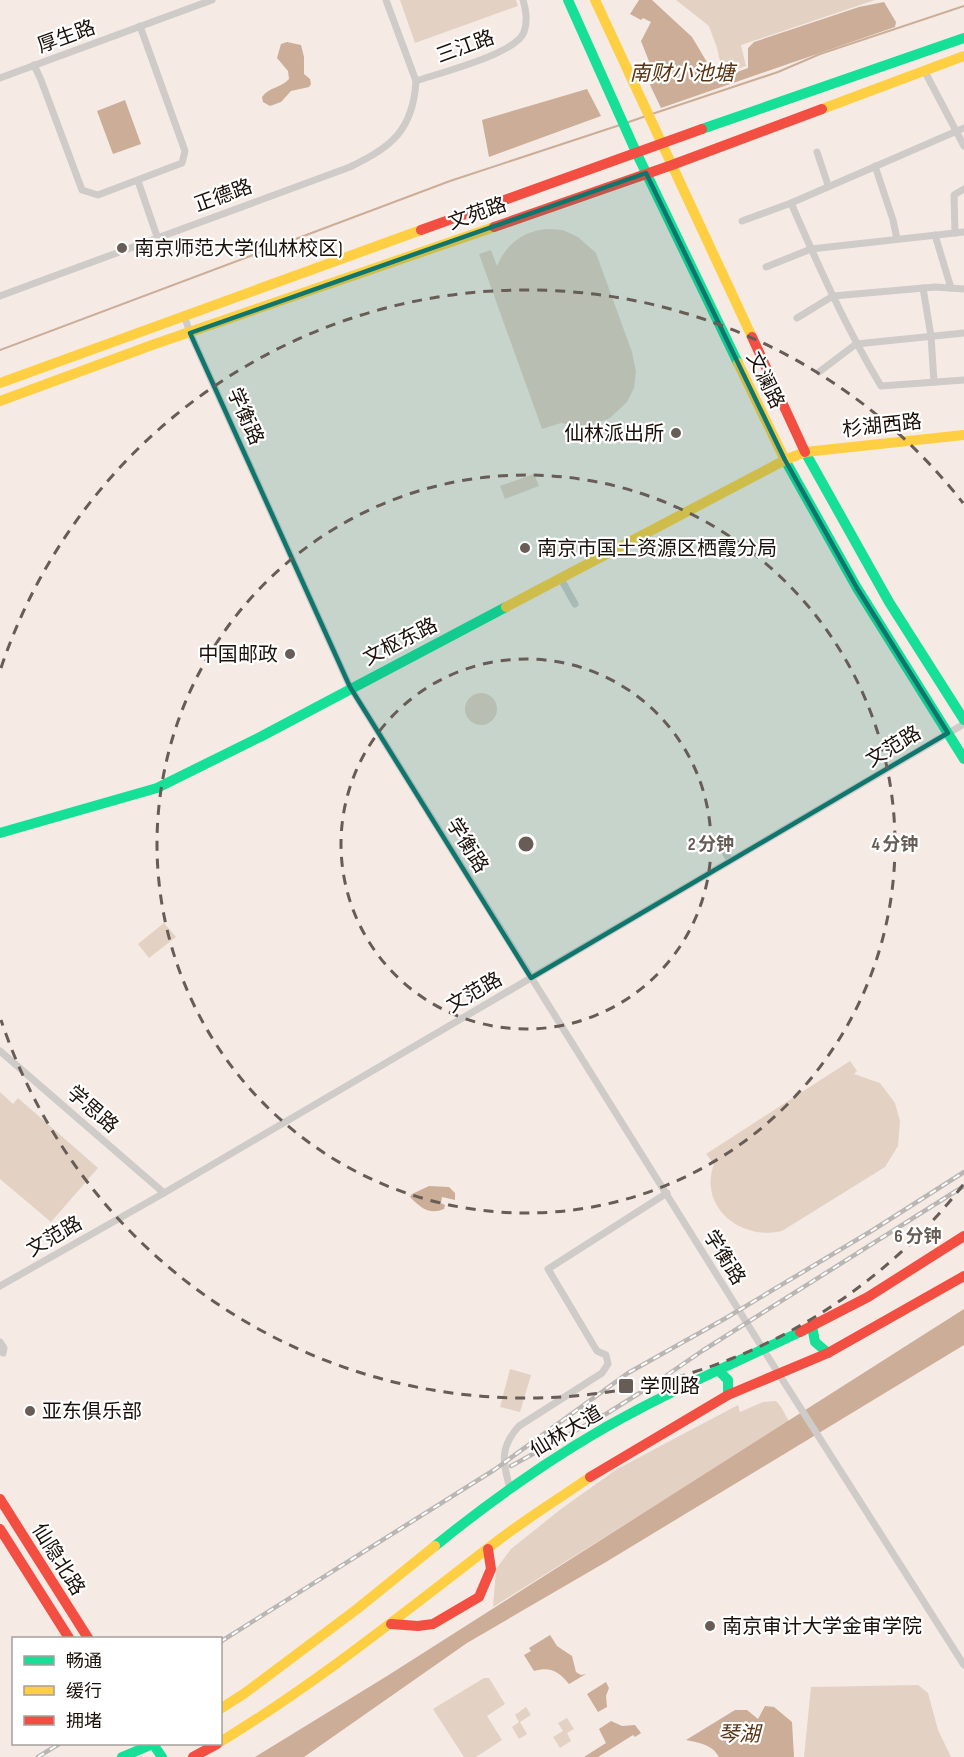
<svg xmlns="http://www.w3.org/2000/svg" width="964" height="1757" font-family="'Sofia Sans Condensed','Noto Sans SC',sans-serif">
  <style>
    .green { fill: #e3d1c4 }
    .water { fill: #cbad98 }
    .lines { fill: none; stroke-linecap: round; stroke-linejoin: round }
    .stream { stroke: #cbad98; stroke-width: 2 }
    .street { stroke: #cecbc8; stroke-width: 7 }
    .fast { stroke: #16e098; stroke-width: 10 }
    .slow { stroke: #ffcf43; stroke-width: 10 }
    .jam { stroke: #f24e42; stroke-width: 10 }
    .rail-casing { stroke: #b9b6b4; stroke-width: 4.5 }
    .rail { stroke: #fff; stroke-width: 2; stroke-dasharray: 7; stroke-linecap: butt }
    .marked { fill: #0f766e; fill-opacity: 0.2; stroke: #0f766e; stroke-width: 4.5; stroke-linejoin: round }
    .ring { fill: none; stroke: #675d56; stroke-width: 3; stroke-dasharray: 10 8 }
    .poi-dot { fill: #675d56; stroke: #fff; stroke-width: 2 }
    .labels { text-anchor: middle; stroke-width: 4.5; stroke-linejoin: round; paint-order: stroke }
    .street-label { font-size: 20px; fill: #1b110a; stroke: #fff }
    .poi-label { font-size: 20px; fill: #1b110a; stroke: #fff; text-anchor: start }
    .water-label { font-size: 21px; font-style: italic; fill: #5a3412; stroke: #fff }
    .centre { fill: #675d56; stroke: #fff; stroke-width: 3 }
    .ring-label { font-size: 18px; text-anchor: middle; font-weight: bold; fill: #675d56; stroke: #fff; stroke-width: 4.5; stroke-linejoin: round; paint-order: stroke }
  </style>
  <rect width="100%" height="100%" fill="#f5ebe4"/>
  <g class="green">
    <path d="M400 0H516L518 6 415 43Z"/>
    <path d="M676 0H875L741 45 746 66 723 74 717 48 709 26Z"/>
    <path d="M547 229 563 230 578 237 596 253 632 352 636 372 634 388 627 402 610 418 589 426H575L561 423 542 429 479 254 491 250 497 266C506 244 523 231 547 229Z"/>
    <path d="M534 474 539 486 505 499 500 486Z"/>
    <circle cx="481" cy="709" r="16"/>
    <path d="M164 923 176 937 149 958 138 944Z"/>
    <path d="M850 1061 857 1071 854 1074 880 1083 895 1103 900 1121 898 1146 885 1167 782 1231C741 1241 698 1207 714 1164L706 1154Z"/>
    <path d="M0 1092 13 1104 18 1098 98 1168 51 1222 0 1179Z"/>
    <path d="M510 1369 531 1375 520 1412 500 1407Z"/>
    <path d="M776 1401 781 1407 790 1423 779 1428 493 1607 496 1569 511 1549 561 1509 617 1469 738 1405 740 1412 763 1402Z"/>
    <path d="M484 1678H489L505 1704 487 1716 502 1740 476 1757H464L433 1709Z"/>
    <path d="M918 1685 928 1693 938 1730 951 1757H804L811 1687Z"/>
    <path d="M526 1707 531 1715 520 1722 527 1734 519 1739 512 1727 519 1722 515 1715Z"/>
    <path d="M567 1718 574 1729 567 1733 571 1741 560 1748 553 1737 563 1731 558 1723Z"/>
  </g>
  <g class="water">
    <path d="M639 0H652L692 37 714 74 721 78 748 68V48L754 42 859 7 884 2 896 22 895 27 661 108 650 85 654 74 641 41 651 22 643 18 641 20 630 14Z"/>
    <path d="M287 42 301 45 304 57V74L310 79 311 84 309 87 291 91 281 102 270 106 263 102 262 97C269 87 281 88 289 79L288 71 277 58 281 44Z"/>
    <path d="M587 89 601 116 489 157 482 120Z"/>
    <path d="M125 100 141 144 113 154 97 111Z"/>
    <path d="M429 1186 449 1187 455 1193V1200L442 1197 441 1203 445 1205 444 1209C429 1215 421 1208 410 1197L412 1194Z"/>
    <path d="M964 1309V1345L606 1562 467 1643 304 1757H255L387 1676Z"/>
    <path d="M550 1635 557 1646 572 1656 576 1672 581 1675 586 1674 569 1684C559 1672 551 1666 534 1671L524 1655 531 1651 529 1648Z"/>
    <path d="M606 1682 609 1688 606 1696 607 1707 598 1712 587 1694Z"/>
    <path d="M765 1706 774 1707 792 1722 794 1757H719C712 1744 699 1743 686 1740L735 1710H747L758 1719Z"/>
    <path d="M611 1721 622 1726 635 1725 641 1733 635 1737 633 1735 598 1757H584L606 1743 599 1729Z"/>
  </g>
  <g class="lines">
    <g class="stream">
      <path d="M652 114 778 72 820 54 964 6"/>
      <path d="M626 123 646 116"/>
      <path d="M0 350 450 181 620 125"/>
    </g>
    <g class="street">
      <path d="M34 65 41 80 82 190 98 195 182 163 185 151 140 26"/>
      <path d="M924 70 964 146"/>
      <path d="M0 78 212 0"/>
      <path d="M416 81C439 73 516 54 524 32 528 21 526 10 523 0"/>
      <path d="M817 152 828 185"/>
      <path d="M875 166 893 220 897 239"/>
      <path d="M138 181 161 248"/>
      <path d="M791 203C818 265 846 328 881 386L964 380"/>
      <path d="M742 221 791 203 964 128"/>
      <path d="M955 233 954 195 964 189"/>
      <path d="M935 235 951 288"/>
      <path d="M766 267 811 249 964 232"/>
      <path d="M923 288 931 336 934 382"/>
      <path d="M0 296 350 167C391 147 413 131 416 81L386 0"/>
      <path d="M184 315 190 333 350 687 763 1349 964 1665"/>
      <path d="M797 318 833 296 935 287 964 289"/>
      <path d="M819 372 856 344 964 333"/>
      <path d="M561 579 575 604"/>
      <path d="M719 841 730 861"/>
      <path d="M0 1051 164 1193"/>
      <path d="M0 1286 164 1193 964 724"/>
      <path d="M0 1342 4 1348 3 1353"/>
      <path d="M510 1489C503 1462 499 1448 519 1426L602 1373 608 1364 606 1355 597 1351 548 1269 667 1193"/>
    </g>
    <g class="fast">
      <path d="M568 0 636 152 738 363"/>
      <path d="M702 129 964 38"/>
      <path d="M805 452 889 602 964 720"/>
      <path d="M785 460 857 588 964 759"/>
      <path d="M0 833 157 788 262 736 506 607"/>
      <path d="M812 1326 815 1342 828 1353"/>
      <path d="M718 1370 728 1380V1395"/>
      <path d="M435 1546C499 1494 566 1447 639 1409 692 1381 747 1357 800 1332"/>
      <path d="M153 1744 162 1757"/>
      <path d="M122 1757 153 1744"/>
    </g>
    <g class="slow">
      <path d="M595 0 752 337"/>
      <path d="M822 109 964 56"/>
      <path d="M738 363 785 460"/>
      <path d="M0 383 421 230"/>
      <path d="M0 401 152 345 494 227"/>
      <path d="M506 607 785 460 805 452 964 435"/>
      <path d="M220 1709 245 1693 357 1609 435 1546"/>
      <path d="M220 1742C319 1682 408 1609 500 1539 529 1517 560 1498 590 1477"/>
    </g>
    <g class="jam">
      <path d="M494 227 672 165 822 109"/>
      <path d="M421 230 702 129"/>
      <path d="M752 337 805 452"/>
      <path d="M800 1332 868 1297 964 1236"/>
      <path d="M590 1477 728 1395 828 1353 964 1276"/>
      <path d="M0 1499 88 1638"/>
      <path d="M0 1529 69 1638"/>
      <path d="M391 1624 418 1626 433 1624 479 1597 491 1569 488 1549"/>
      <path d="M193 1757 217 1744"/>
    </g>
    <g class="rail-casing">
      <g id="rail">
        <path d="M511 1466 606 1414 654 1384 702 1351 964 1186"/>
        <path d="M220 1642 494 1470 628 1373 726 1318 873 1230 964 1172"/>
        <path d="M38 1757 59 1744"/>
      </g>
    </g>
    <use href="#rail" class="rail"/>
  </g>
  <path class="marked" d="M646 173 785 460 857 588 948 733 531 978 350 687 190 333Z"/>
  <g class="ring">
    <circle cx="526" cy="844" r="185"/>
    <circle cx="526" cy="844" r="369"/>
    <path d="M963 1185A554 554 0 0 1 1 1020M1 668A554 554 0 0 1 963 503"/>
  </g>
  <g class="poi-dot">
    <circle cx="122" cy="248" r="6"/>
    <circle cx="676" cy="433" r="6"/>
    <circle cx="525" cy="548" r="6"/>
    <circle cx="290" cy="654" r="6"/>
    <rect x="618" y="1378" width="16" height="16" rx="3"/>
    <circle cx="30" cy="1411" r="6"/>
    <circle cx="710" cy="1626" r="6"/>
  </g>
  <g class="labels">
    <g class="street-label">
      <text transform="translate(66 36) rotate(-20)" y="7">厚生路</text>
      <text transform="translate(465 46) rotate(-20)" y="7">三江路</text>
      <text transform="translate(223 195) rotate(-20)" y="7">正德路</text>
      <text transform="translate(477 213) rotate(-19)" y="7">文苑路</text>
      <text transform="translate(766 380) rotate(64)" y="7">文澜路</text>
      <text transform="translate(246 416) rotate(66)" y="7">学衡路</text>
      <text transform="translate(882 425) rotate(-6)" y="7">杉湖西路</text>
      <text transform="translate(400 641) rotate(-27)" y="7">文枢东路</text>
      <text transform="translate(893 746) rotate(-31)" y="7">文范路</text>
      <text transform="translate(468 845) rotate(58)" y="7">学衡路</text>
      <text transform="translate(474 992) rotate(-30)" y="7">文范路</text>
      <text transform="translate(93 1109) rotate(41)" y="7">学思路</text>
      <text transform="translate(54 1236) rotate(-30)" y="7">文范路</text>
      <text transform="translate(725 1257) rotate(58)" y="7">学衡路</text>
      <text transform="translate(566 1431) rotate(-31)" y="7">仙林大道</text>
      <text transform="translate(59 1559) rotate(58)" y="7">仙隐北路</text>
    </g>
    <g class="poi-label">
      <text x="134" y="255">南京师范大学(仙林校区)</text>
      <text x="664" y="440" text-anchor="end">仙林派出所</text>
      <text x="537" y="555">南京市国土资源区栖霞分局</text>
      <text x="278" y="661" text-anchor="end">中国邮政</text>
      <text x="640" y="1393">学则路</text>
      <text x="42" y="1418">亚东俱乐部</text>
      <text x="722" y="1633">南京审计大学金审学院</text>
    </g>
    <g class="water-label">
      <text x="682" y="80">南财小池塘</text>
      <text x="739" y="1741">琴湖</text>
    </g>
  </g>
  <circle cx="526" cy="844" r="9" class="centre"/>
  <g class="ring-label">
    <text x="711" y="850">2 分钟</text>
    <text x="895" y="850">4 分钟</text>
    <text x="918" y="1242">6 分钟</text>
  </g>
  <rect x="12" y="1637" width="210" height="108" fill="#ffffff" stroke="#a4a09d" stroke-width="1.5"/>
  <rect x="24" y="1656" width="30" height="9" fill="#16e098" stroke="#a4a09d" stroke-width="1.5"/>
  <text x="66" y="1667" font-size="18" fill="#1b110a">畅通</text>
  <rect x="24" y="1686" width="30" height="9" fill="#ffcf43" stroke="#a4a09d" stroke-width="1.5"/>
  <text x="66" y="1697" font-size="18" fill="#1b110a">缓行</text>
  <rect x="24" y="1716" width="30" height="9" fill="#f24e42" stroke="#a4a09d" stroke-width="1.5"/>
  <text x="66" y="1727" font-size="18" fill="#1b110a">拥堵</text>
</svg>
